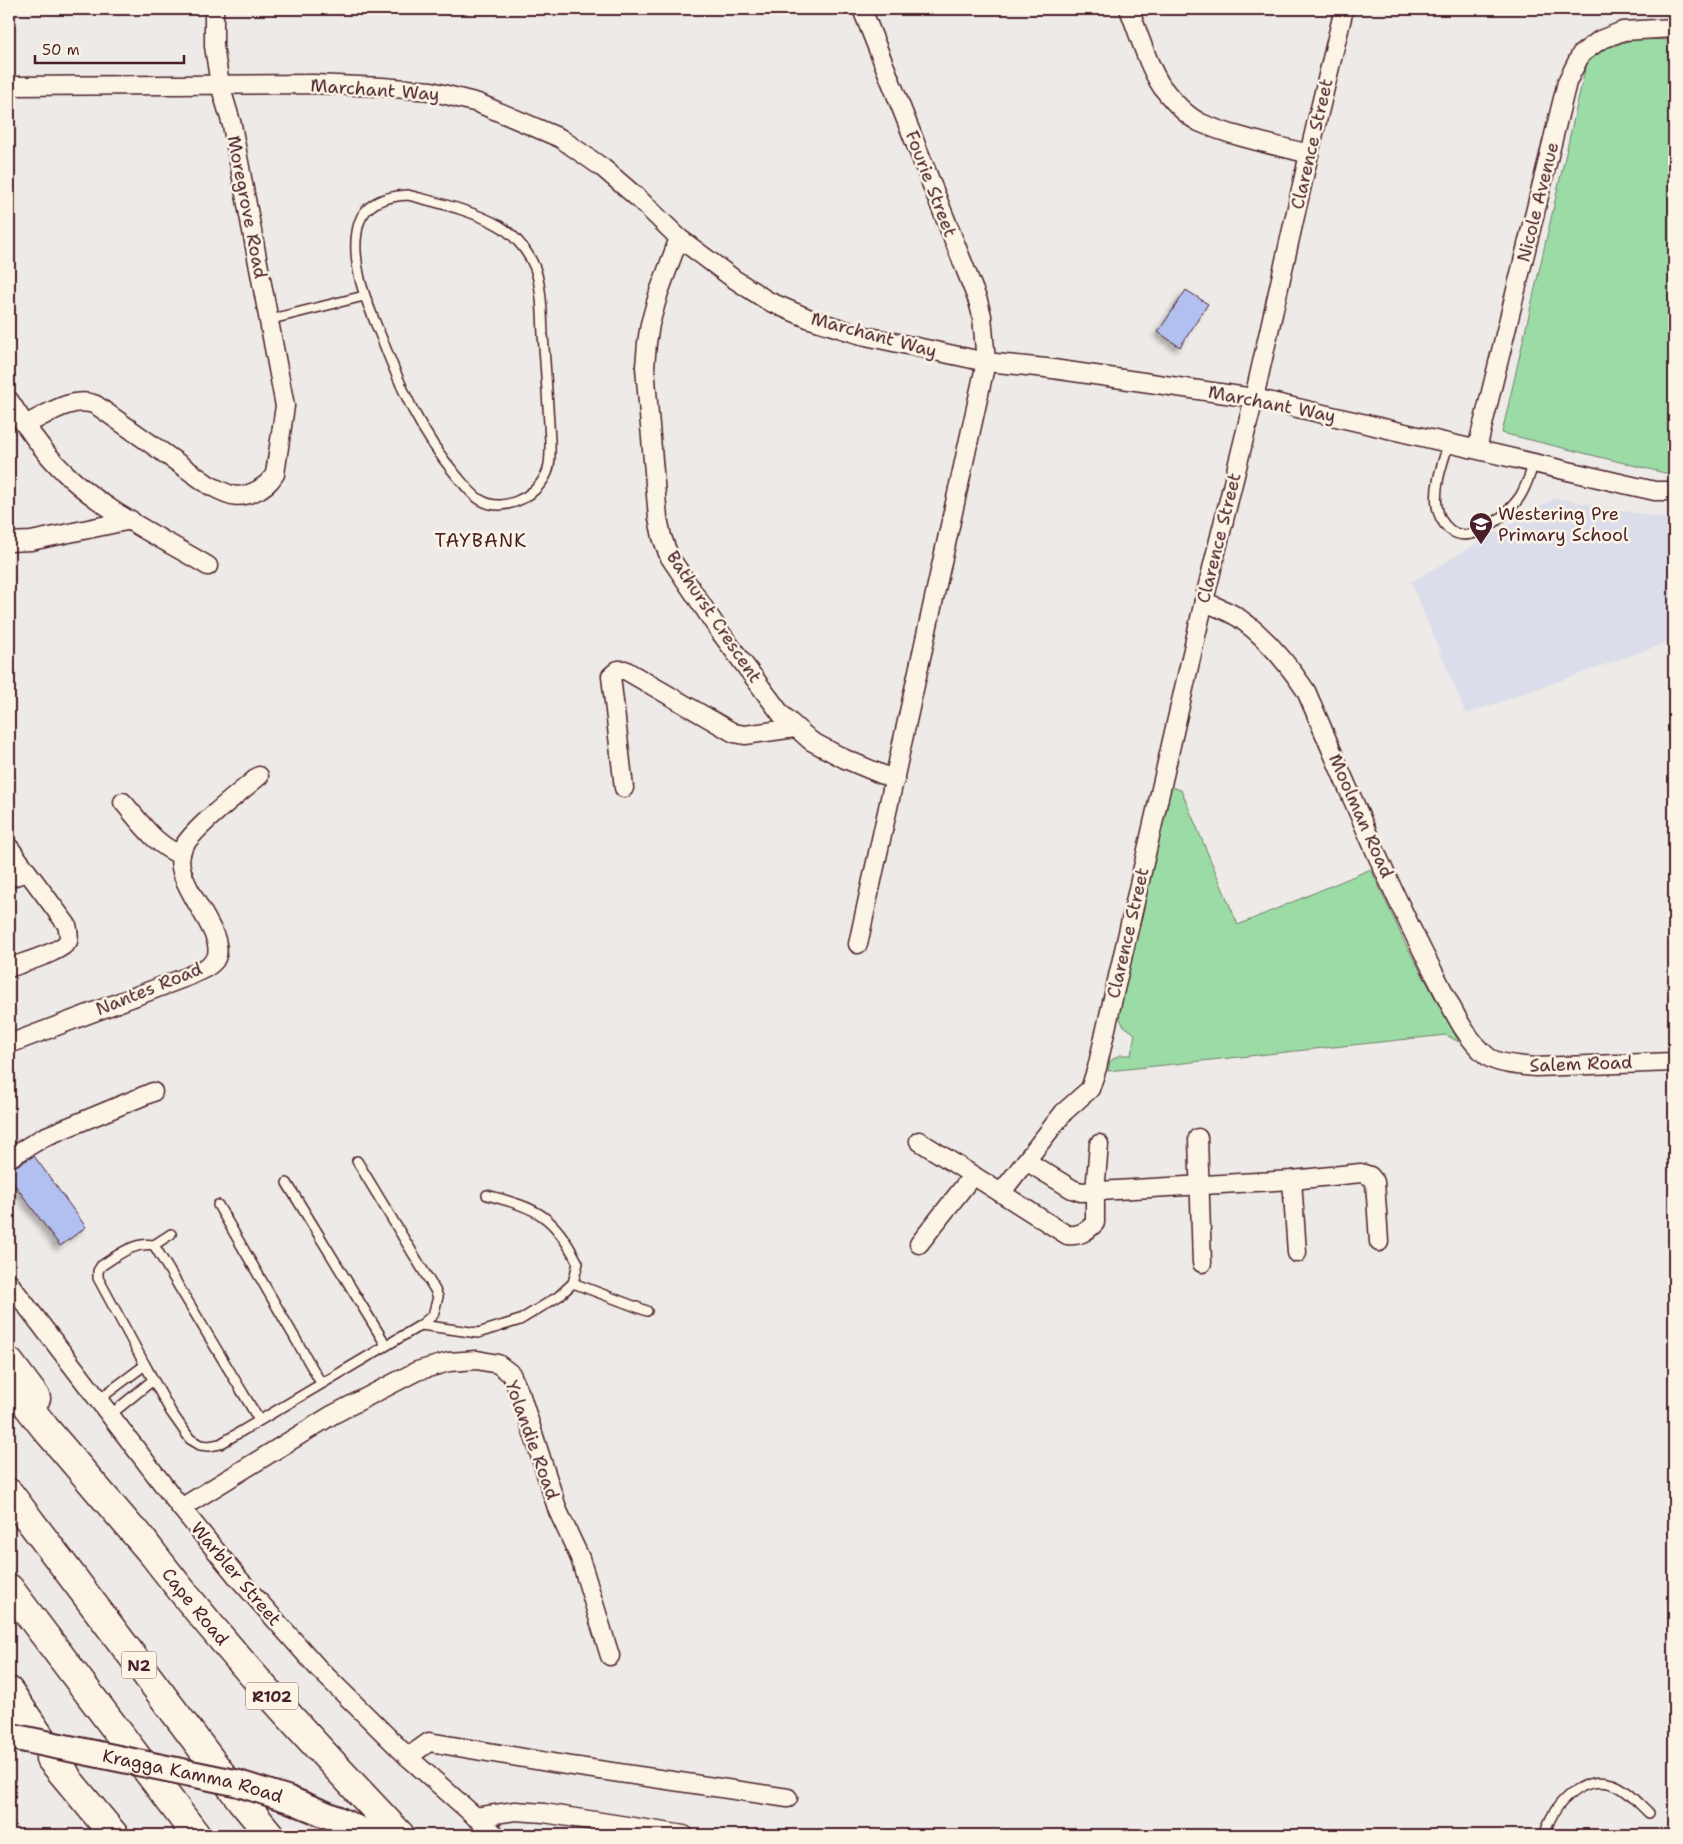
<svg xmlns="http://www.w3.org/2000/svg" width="1683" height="1844" font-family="'Shantell Sans',sans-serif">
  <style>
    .built { fill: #dbddea }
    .green { fill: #9bdca6; stroke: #727e68 }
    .building { fill: #b1c0f0; stroke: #4a1f2b; filter: url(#shadow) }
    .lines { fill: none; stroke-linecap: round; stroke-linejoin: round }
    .service-casing { stroke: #4a1f2b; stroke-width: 12 }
    .minor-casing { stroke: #4a1f2b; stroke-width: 21 }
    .secondary-casing { stroke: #4a1f2b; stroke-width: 29 }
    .primary-casing { stroke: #4a1f2b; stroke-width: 31 }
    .motorway-casing { stroke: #4a1f2b; stroke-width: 31 }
    .service { stroke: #fcf5e5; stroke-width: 9 }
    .minor { stroke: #fcf5e5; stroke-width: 18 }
    .secondary { stroke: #fcf5e5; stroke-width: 25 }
    .primary { stroke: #fcf5e5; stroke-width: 28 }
    .motorway { stroke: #fcf5e5; stroke-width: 28 }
    .secondary-bridge-casing { stroke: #4a1f2b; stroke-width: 29; stroke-linecap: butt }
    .secondary-bridge { stroke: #fcf5e5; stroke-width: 25 }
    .labels { text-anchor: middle; stroke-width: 5; stroke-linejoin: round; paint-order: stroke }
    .shield { fill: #fcf5e5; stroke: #7f5f63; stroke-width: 1 }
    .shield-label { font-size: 16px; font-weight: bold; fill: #4a1f2b }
    .street-label { font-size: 18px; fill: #4a1f2b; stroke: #fcf5e5 }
    .poi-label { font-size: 18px; fill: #4a1f2b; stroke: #fcf5e5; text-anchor: start }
    .neighbourhood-label { font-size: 19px; letter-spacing: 1px; fill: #4a1f2b; stroke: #fcf5e5 }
  </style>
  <defs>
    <filter id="shadow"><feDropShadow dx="-4.5" dy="4.5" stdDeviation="2.5" flood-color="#0004"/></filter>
  </defs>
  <rect width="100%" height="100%" fill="#edeae7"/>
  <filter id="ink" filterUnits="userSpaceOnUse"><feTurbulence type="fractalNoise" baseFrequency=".02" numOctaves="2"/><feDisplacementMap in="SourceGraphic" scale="10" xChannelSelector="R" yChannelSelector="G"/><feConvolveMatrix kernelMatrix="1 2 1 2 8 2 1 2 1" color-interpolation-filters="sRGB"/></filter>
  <g filter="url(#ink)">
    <path class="built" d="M1555 498 1674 520V640L1466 714 1411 582Z"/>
    <g class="green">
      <path d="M1634 39 1674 40V473H1665L1502 433 1587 61 1601 50Z"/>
      <path d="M1171 787 1181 790 1238 925 1371 869 1404 941 1459 1042 1446 1035 1108 1071 1110 1061 1120 1055H1131L1135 1034 1123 1025 1117 1012Z"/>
    </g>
    <g class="building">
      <path d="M1186 290 1208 304 1180 347 1158 332Z"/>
      <path d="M34 1156 86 1227 60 1246 9 1177V1170Z"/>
    </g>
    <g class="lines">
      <g class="service-casing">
        <g id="service">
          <path d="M408 195C438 203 471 210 498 225 514 234 528 251 535 268 542 289 542 313 543 335 546 371 548 406 550 441 550 452 551 465 546 475 534 498 502 514 479 499 470 493 463 483 456 475 420 432 402 390 382 339 374 319 365 300 360 279 356 262 354 240 359 223 366 201 389 196 408 195Z"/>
          <path d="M268 320 364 296"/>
          <path d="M1449 442C1443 462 1434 485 1437 506 1438 515 1443 524 1449 529 1472 548 1506 515 1519 498 1526 488 1530 474 1534 463"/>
          <path d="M287 1183 386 1345"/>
          <path d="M218 1205 321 1383"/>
          <path d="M171 1234 154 1245 259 1420"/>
          <path d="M573 1283 647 1311"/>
          <path d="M421 1325 478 1333 520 1320 559 1296 573 1283 578 1263C552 1214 539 1209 487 1195"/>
          <path d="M145 1365 98 1278V1271L101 1266C118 1255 133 1242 154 1245"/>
          <path d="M98 1400 145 1365 171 1412 190 1439 200 1445 209 1446 220 1444 421 1325 433 1315 438 1297 435 1290 357 1161"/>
          <path d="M110 1415 153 1380"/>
          <path d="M1545 1835C1551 1806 1580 1775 1612 1784 1626 1788 1638 1803 1649 1813"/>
        </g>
      </g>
      <g class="minor-casing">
        <g id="minor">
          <path d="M1129 9C1139 34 1147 64 1162 87 1172 100 1186 116 1201 123 1233 137 1275 145 1309 154"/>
          <path d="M9 86 313 84 382 87 431 91 478 103 560 138 603 168 639 199 679 238 734 279 768 301 810 319 861 335 986 362 1046 368 1254 398 1624 484 1655 491H1674"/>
          <path d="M679 238 659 292 650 324 647 343 645 367 648 403 658 518 662 537 669 556 720 632 781 714 811 741 845 759 895 780"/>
          <path d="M9 400C25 425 42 451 64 472 101 509 163 539 208 566"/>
          <path d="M25 425C46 415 73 395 96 405L209 485C229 495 237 501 258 490 266 485 270 482 275 474L285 406 232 125 220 85 214 46V9"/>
          <path d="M1477 449 1567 82 1581 54 1600 40 1623 31 1674 28"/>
          <path d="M9 542 31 541 131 520"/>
          <path d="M1204 601C1215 607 1229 611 1239 618 1266 637 1288 664 1306 691 1348 787 1387 885 1436 977 1451 1005 1462 1035 1487 1056 1496 1064 1523 1066 1535 1067L1674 1062"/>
          <path d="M624 788 611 676 618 670H625L734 733 745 735 795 728"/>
          <path d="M123 802C141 823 155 845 181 855"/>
          <path d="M9 847 67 925C68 930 70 936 68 941 62 952 21 963 9 968"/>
          <path d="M9 878 27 872"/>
          <path d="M858 944 986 362 982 316 978 301 862 9"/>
          <path d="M9 1044 189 976C197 972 209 968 215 960 231 934 169 883 182 850 189 831 242 791 259 776"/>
          <path d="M1198 1138 1202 1263"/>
          <path d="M919 1141 1067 1235C1080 1236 1086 1232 1095 1223V1192L1099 1144"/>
          <path d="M9 1158 44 1137 153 1092"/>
          <path d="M1026 1161 1072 1189 1081 1192 1292 1180 1361 1173 1370 1176 1375 1182 1379 1242"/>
          <path d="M1292 1180 1297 1253"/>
          <path d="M1001 1193 1064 1112 1090 1089 1097 1068 1204 601 1254 398 1309 154 1344 9"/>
          <path d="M919 1244 973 1175"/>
          <path d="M9 1283 181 1508 239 1579 318 1668 408 1757 496 1835"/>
          <path d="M181 1508 332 1415 417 1371 449 1362 477 1360 498 1364 511 1374 521 1396 558 1511 580 1558 610 1656"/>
          <path d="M408 1757 429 1742 559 1764 788 1798"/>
          <path d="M475 1817 515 1811 544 1813 684 1835"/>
        </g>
      </g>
      <g class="secondary-casing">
        <path id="secondary" d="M337 1819 370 1835"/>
      </g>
      <g class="primary-casing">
        <g id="primary">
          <path d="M9 1362 36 1398"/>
          <path id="s1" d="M137 1533C217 1640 308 1738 400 1835"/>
          <path d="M50 1758 114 1835"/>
        </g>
      </g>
      <g class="motorway-casing">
        <g id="motorway">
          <path d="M9 1382 45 1428 151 1552"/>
          <path d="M9 1493 241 1800 270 1835"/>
          <path d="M9 1588 196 1835"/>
          <path d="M9 1691 66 1775"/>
        </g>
      </g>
      <use href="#service" class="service"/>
      <use href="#minor" class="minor"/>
      <use href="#secondary" class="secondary"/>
      <use href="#primary" class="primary"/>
      <use href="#motorway" class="motorway"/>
      <g class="secondary-bridge-casing">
        <g id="secondary-bridge">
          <path id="s2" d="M9 1736 237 1783 288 1799 337 1819"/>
        </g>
      </g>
      <use href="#secondary-bridge" class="secondary-bridge"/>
    </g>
  </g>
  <defs>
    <g id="school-pin" transform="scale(1.25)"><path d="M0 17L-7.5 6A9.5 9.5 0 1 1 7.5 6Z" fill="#4a1f2b" stroke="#fcf5e5"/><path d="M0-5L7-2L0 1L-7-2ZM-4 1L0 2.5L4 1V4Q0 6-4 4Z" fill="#fff"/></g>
  </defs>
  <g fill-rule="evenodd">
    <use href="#school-pin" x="1481" y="524"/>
  </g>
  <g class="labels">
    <g class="shield">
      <rect x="121.5" y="1651.5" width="35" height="27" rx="4"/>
      <rect x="246" y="1682.5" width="52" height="27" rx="4"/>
    </g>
    <g class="shield-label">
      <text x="139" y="1671">N2</text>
      <text x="272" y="1702">R102</text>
    </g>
    <g class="street-label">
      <text transform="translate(375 90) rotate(4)" y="6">Marchant Way</text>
      <text transform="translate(1312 144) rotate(-77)" y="6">Clarence Street</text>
      <text transform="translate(931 184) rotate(69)" y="6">Fourie Street</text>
      <text transform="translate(1538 202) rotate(-76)" y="6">Nicole Avenue</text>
      <text transform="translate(247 207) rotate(79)" y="6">Moregrove Road</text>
      <text transform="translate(874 335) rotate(15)" y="6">Marchant Way</text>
      <text transform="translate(1272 404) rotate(11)" y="6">Marchant Way</text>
      <text transform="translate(1219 538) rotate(-76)" y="6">Clarence Street</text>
      <text transform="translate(714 617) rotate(56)" y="6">Bathurst Crescent</text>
      <text transform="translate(1361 816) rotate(66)" y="6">Moolman Road</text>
      <text transform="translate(1128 933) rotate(-77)" y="6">Clarence Street</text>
      <text transform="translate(149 989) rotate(-22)" y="6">Nantes Road</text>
      <text transform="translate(1581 1064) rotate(-2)" y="6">Salem Road</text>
      <text transform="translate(532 1440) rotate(70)" y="6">Yolandie Road</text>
      <text transform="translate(236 1574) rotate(50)" y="6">Warbler Street</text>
      <text dy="6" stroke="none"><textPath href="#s1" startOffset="94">Cape Road</textPath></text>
      <text dy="6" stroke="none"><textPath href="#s2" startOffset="188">Kragga Kamma Road</textPath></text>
    </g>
    <g class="poi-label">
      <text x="1498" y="520">Westering Pre<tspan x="1498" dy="21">Primary School</tspan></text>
    </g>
    <g class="neighbourhood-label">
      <text x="481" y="547">TAYBANK</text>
    </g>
  </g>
  <rect width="1683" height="1844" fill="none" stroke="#fcf5e5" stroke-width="30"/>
  <rect x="15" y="15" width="1653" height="1814" fill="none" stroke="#4a1f2b" stroke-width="2" filter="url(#ink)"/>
  <path d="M35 55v8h149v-8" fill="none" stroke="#4a1f2b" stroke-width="2.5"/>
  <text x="42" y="55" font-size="15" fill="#4a1f2b" stroke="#fcf5e5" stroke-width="4" paint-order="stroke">50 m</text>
</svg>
